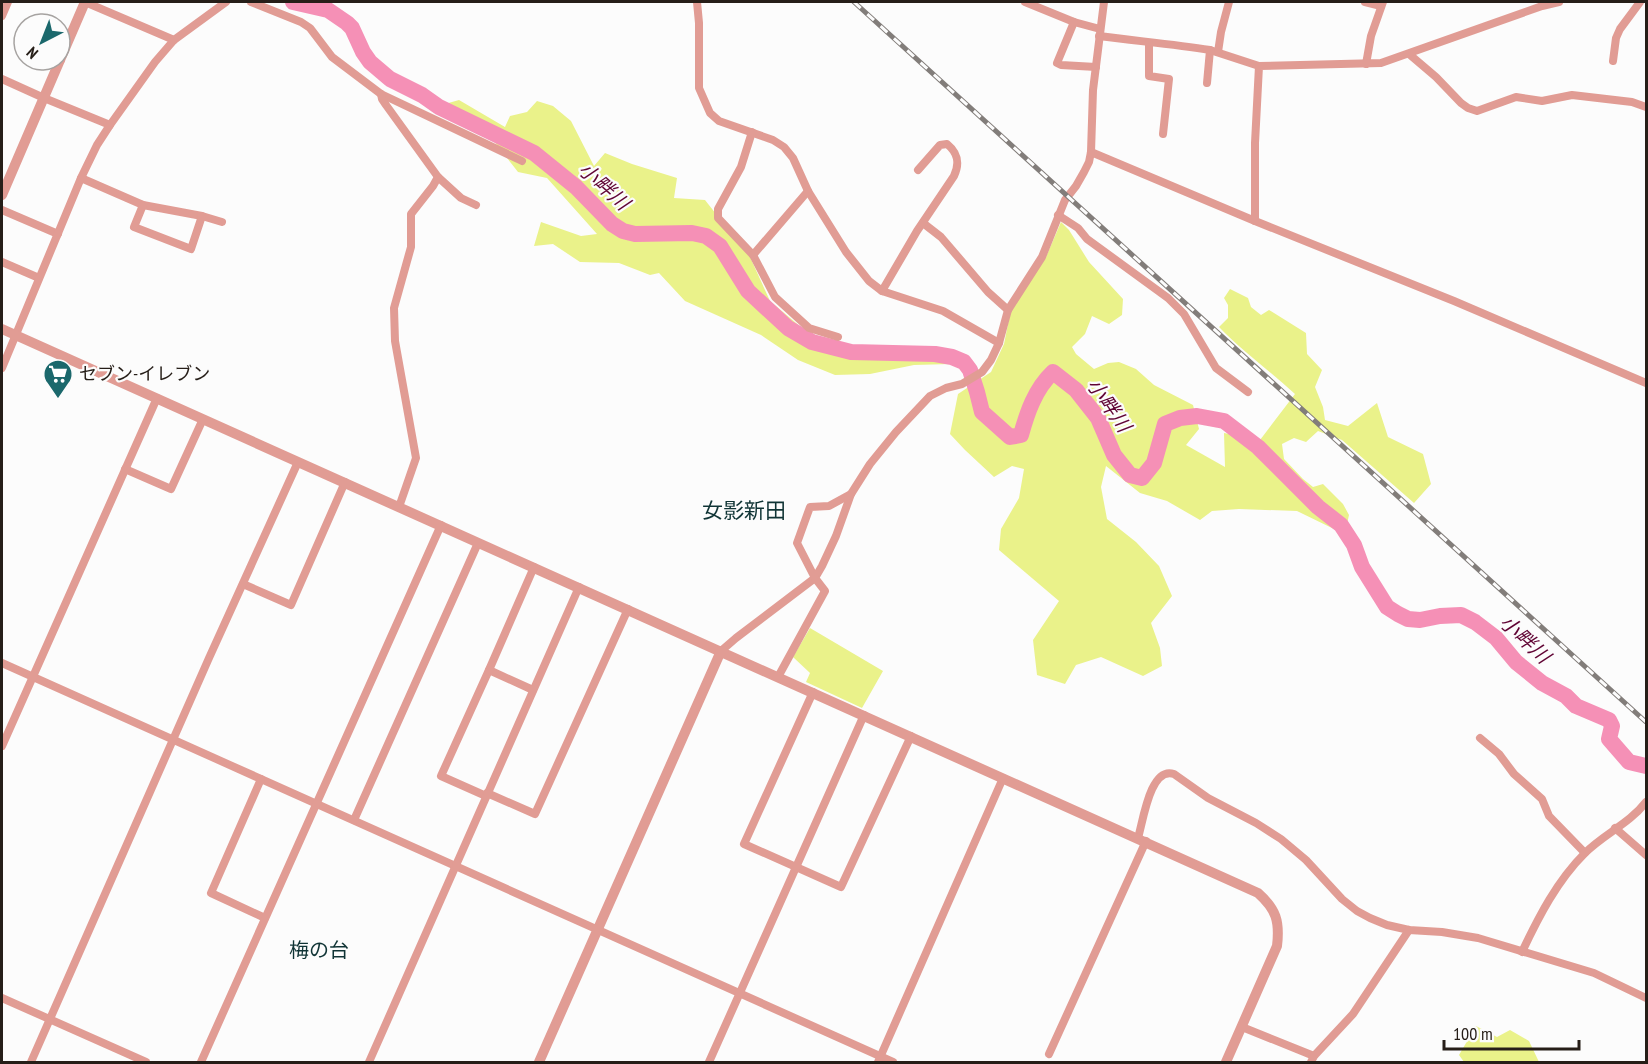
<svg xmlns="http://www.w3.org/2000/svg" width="1648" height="1064" font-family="'PT Sans Narrow','Noto Sans JP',sans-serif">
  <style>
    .green { fill: #eaf28a }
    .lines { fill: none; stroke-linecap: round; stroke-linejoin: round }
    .river { stroke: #f590b6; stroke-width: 16 }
    .minor { stroke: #e19c94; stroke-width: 8 }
    .tertiary { stroke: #e19c94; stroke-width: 10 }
    .rail-casing { stroke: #827d7a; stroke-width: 5 }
    .rail { stroke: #fcfcfc; stroke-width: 3; stroke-dasharray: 9; stroke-linecap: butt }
    .labels { text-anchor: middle; stroke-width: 4.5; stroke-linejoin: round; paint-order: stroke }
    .poi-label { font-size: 18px; fill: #261e18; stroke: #fcfcfc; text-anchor: start }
    .water-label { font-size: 20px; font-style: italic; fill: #600434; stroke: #fcfcfc }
    .neighbourhood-label { font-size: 20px; fill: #103435; stroke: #fcfcfc }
    .quarter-label { font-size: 21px; fill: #103435; stroke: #fcfcfc }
  </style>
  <rect width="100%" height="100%" fill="#fcfcfc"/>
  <g class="green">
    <path d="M459 100 505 127 510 116 527 112 537 101 553 106 571 121 594 166 605 153 632 164 677 178 674 198 705 200 750 257 770 301 809 334 883 356 922 357 951 364 914 365 870 374 835 375 798 360 761 335 685 301 659 273 650 275 619 263 580 262 553 244 534 246 541 222 581 236 597 234 547 178 518 172 493 140 431 108Z"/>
    <path d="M1061 222 1069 230 1089 262 1123 299 1122 315 1109 324 1092 316 1085 334 1072 347 1076 354 1094 369 1108 363 1119 362 1136 369 1154 385 1193 405 1199 429 1186 445 1225 467 1224 433 1260 440 1295 394C1270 371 1242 351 1219 327L1228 318V305L1224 298 1230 289 1248 298 1251 307 1261 315 1269 310 1306 333 1307 354 1322 370 1315 387 1323 407 1325 420 1348 426 1377 403 1388 437 1423 454 1431 484 1414 503 1342 440 1318 431 1306 442 1294 438 1282 444 1284 459 1303 479 1313 487 1323 484 1343 504 1349 515 1347 524 1336 530 1297 511 1239 509 1212 511 1200 520 1167 501 1140 493 1106 466 1101 487 1107 519 1136 542 1159 566 1172 596 1151 623 1160 648 1162 666 1143 676 1101 657 1076 665 1065 684 1037 675 1033 640 1059 601 999 550 1001 529 1019 498 1024 469 1012 466 994 477 965 450 950 434 958 394 991 372 1004 344 1011 309 1046 257Z"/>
    <path d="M810 628 883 671 862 708 806 682 810 673 793 657Z"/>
    <path d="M1476 1026 1497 1037 1510 1030 1529 1041 1539 1062H1464L1459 1055Z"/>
  </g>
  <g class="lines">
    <path class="river" d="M293 2 328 10 347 23 352 28 363 52 370 62 390 79 422 95 439 107 534 153 576 187 612 224 623 231 635 234 692 233 706 236 720 246 748 291 788 328 812 342 851 352 935 354 952 357 964 362 970 370 977 392 982 412 1010 437 1021 435C1027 413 1035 389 1053 372L1076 390 1098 418 1114 455 1130 475 1142 478 1154 463 1165 424 1180 418 1197 416 1224 421 1258 447 1318 507 1341 525 1354 545 1362 567 1387 607 1398 614 1408 619 1420 620 1440 616 1461 615 1475 622 1496 638 1516 662 1542 683 1566 696 1576 706 1609 720 1612 726 1609 739 1629 762 1646 766"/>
    <g class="minor">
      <path d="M85 2 174 40"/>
      <path d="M251 2 301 22 310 28 332 57 381 94 522 161"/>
      <path d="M697 2 699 23V88L710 113 719 121 773 140 784 147 793 158 808 191 846 252 869 281 882 291 943 311 999 343"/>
      <path d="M1025 2 1074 22 1100 29"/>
      <path d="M1365 2 1381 6"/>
      <path d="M2 16 8 2"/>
      <path d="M1074 22 1057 63 1061 65 1096 67"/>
      <path d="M1099 36C1136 41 1173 44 1210 50L1207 83"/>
      <path d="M1149 43V76L1169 79 1163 134"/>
      <path d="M1210 50 1259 66"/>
      <path d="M1218 52 1221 32 1229 2"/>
      <path d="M1409 54 1436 77 1461 103 1468 108 1477 111 1516 97 1542 101 1572 95 1632 102 1646 107"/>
      <path d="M1613 61 1616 38 1620 29 1640 2"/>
      <path d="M1366 64 1371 36 1383 2"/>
      <path d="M2 79 44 98 110 125"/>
      <path d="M381 94 382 99 386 105 438 177 461 198 476 205"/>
      <path d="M752 132 741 167 718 209V218L753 255 775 297 809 328 838 337"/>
      <path d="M1091 152 1255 221 1454 301 1646 383"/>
      <path d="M81 178 143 205 202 216 222 222"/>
      <path d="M143 205 134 227 191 249 202 216"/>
      <path d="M2 210 58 234"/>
      <path d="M1058 215 1078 228 1087 239 1168 298 1184 314 1216 368 1248 392"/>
      <path d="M1255 221V143L1259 66 1381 63 1542 6 1559 2"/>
      <path d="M923 223 941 237 988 292 1008 310"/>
      <path d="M753 255 808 191"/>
      <path d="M2 262 39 278"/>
      <path d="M882 291 917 231 954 176C960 163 958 153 947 144L940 145 918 170"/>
      <path d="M2 368 81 178 97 145 110 125 155 62 174 40 226 2"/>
      <path d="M125 469 171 489 203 419"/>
      <path d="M399 507 416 458 395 341 394 308 411 247V214L433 186 438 177"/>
      <path d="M243 584 291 605 345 482"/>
      <path d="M721 651 736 638 815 578 822 566 836 536 851 494 870 464 896 432 930 396 946 388 962 384 982 372 991 360 999 343 1008 310 1042 257 1065 200 1076 186 1084 172 1089 162 1091 152 1093 90 1104 2"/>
      <path d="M2 663 893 1062"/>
      <path d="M489 670 533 690"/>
      <path d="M778 677 825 591 815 578 797 543 810 507 829 506 851 494"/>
      <path d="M813 692 744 844 841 887 911 736"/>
      <path d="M1480 738 1499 754 1514 774 1542 799 1549 816 1585 853"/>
      <path d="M2 746 157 398"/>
      <path d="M261 779 211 893 265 918"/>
      <path d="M487 793 535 814 628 609"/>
      <path d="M486 796 441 776 489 670 534 567"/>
      <path d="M354 820 478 543"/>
      <path d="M1615 828 1646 855"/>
      <path d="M1138 838C1143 822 1150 766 1174 774L1208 798 1256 823 1281 839 1306 860 1342 899 1357 911 1370 918 1387 925 1409 930 1442 932 1478 938 1594 973 1646 998"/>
      <path d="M1522 952C1539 916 1557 881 1585 853 1604 834 1630 823 1646 802"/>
      <path d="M2 998 146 1062"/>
      <path d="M1242 1027 1314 1056"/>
      <path d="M1049 1054 1146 841"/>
      <path d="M31 1062 209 658 298 462"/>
      <path d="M201 1062 441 525"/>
      <path d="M369 1062 579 587"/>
      <path d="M709 1062 864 715"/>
      <path d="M878 1062 1003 778"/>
      <path d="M1311 1062 1314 1056 1353 1014 1409 930"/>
    </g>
    <g class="tertiary">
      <path d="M60 60 85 2"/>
      <path d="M2 195 60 60"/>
      <path d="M2 329 1258 893C1276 909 1280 921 1277 946L1226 1062"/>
      <path d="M539 1062 721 651"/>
    </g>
    <g class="rail-casing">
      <path id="rail" d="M854 2 1646 722"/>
    </g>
    <use href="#rail" class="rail"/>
  </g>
  <defs>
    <g id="supermarket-pin" transform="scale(1.5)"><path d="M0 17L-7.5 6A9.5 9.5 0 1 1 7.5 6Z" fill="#1b686c" stroke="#fcfcfc"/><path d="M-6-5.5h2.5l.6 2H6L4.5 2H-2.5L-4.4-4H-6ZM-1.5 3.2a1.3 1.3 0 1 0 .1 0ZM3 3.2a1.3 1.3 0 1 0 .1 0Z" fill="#fff"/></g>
  </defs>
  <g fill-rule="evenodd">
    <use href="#supermarket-pin" x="58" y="374"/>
  </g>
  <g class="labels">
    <g class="poi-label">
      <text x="79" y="380">セブン-イレブン</text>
    </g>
    <g class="water-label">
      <text transform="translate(604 186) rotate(42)" y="7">小畔川</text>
      <text transform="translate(1109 405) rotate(55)" y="7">小畔川</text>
      <text transform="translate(1525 639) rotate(43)" y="7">小畔川</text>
    </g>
    <g class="neighbourhood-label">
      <text x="319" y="957">梅の台</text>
    </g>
    <g class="quarter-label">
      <text x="744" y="518">女影新田</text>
    </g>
  </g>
  <rect width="1648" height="1064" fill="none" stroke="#261e18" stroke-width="6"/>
  <g transform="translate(42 42) rotate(222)"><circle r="28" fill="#fcfcfc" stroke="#a6a3a1" stroke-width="1.5"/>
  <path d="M0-4.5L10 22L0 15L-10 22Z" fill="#1b686c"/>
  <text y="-9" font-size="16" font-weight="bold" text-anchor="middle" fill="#261e18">N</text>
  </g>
  <path d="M1444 1040v9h135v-9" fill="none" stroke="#261e18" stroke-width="3"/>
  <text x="1453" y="1040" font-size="18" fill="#261e18" stroke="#fcfcfc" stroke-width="4.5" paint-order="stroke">100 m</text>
</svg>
